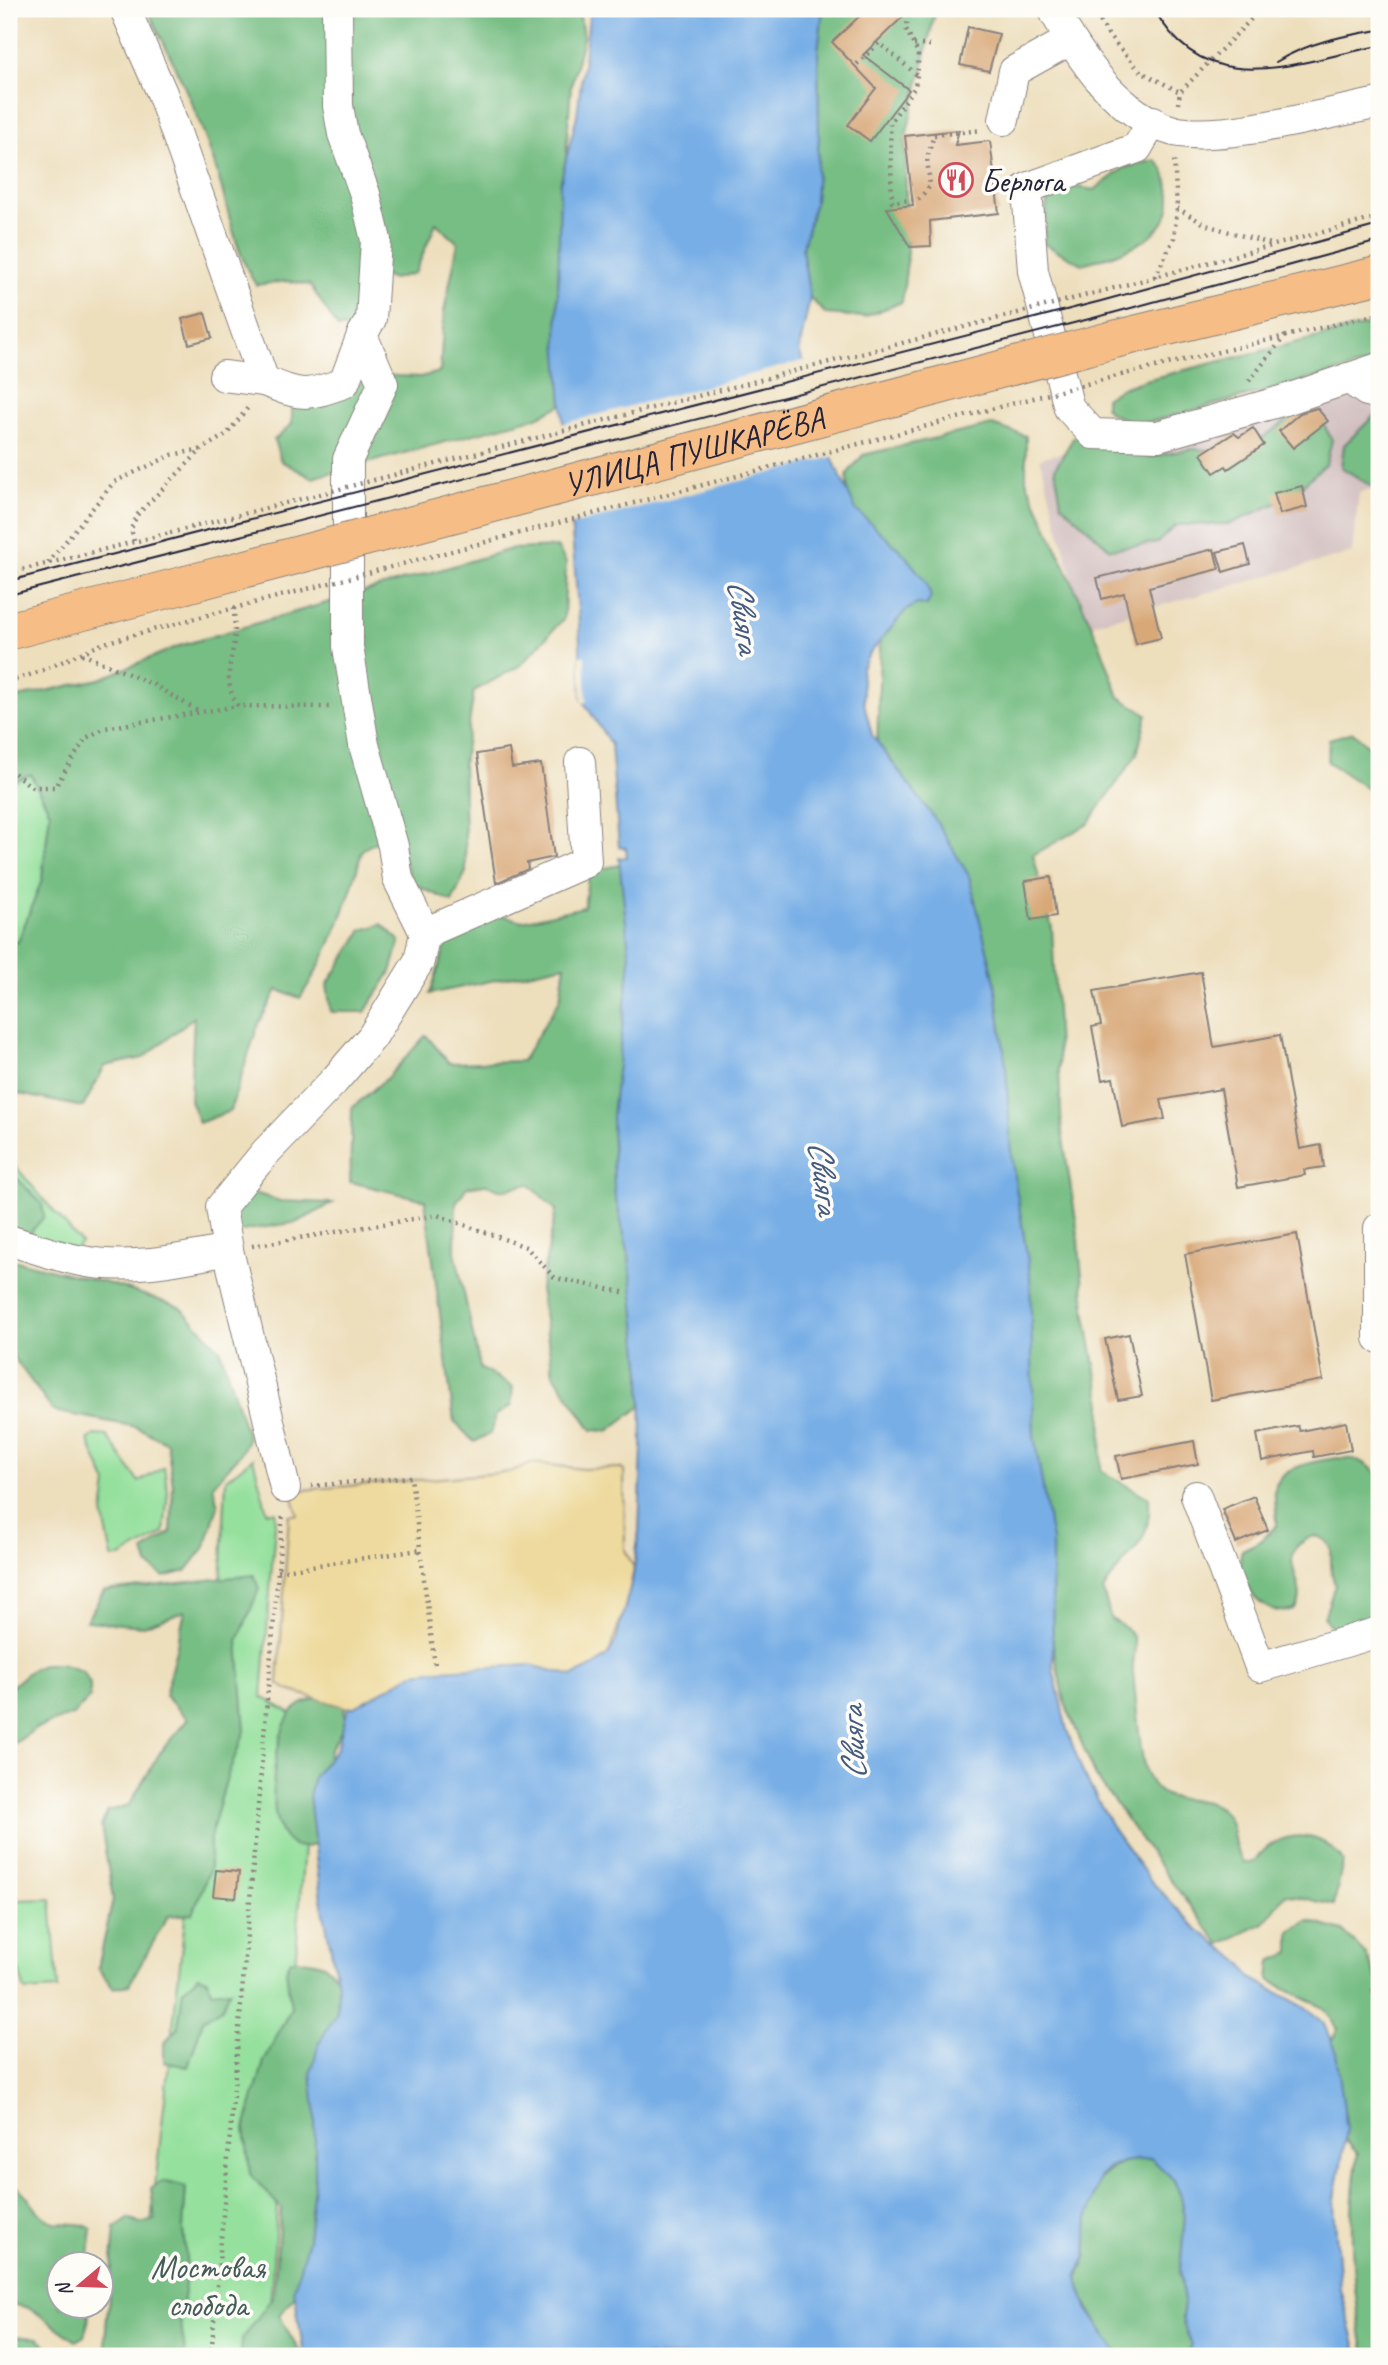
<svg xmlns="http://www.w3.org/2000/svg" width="1388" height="2365" font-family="Caveat,sans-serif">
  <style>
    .industrial { fill: #d2bfbf }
    .green { fill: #94e09c; stroke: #5b816c; stroke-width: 2 }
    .forest { fill: #77be84; stroke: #4c7060; stroke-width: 2 }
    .sand { fill: #eeda9e; stroke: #887e6c; stroke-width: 2 }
    .water { fill: #77aee6; stroke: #4c6890; stroke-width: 2 }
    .pier { fill: #eddebc }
    .building { fill: #d8a878 }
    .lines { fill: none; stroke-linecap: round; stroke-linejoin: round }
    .minor-casing { stroke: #88807c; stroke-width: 32 }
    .major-casing { stroke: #88807c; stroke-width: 39 }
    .path { stroke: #88807c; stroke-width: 4.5; stroke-dasharray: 2 5; stroke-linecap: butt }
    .minor { stroke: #fff; stroke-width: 30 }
    .major { stroke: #f6be86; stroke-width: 37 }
    .tram { stroke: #22223b; stroke-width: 2 }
    .major-bridge-casing { stroke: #88807c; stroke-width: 39; stroke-linecap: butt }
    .path-bridge { stroke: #88807c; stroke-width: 4.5; stroke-dasharray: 2 5; stroke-linecap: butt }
    .major-bridge { stroke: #f6be86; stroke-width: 37 }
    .labels { text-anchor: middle; stroke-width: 7; stroke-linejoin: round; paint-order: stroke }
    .poi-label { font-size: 33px; fill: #22223b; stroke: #fdfcf7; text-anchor: start }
    .street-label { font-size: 33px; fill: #22223b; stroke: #fdfcf7 }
    .park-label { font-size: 33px; fill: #445b58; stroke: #fdfcf7 }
    .water-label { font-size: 35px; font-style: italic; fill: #445a7f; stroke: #fdfcf7 }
  </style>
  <rect width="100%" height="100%" fill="#fdfcf7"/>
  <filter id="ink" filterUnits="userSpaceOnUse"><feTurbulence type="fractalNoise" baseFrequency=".0143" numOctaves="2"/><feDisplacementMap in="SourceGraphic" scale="14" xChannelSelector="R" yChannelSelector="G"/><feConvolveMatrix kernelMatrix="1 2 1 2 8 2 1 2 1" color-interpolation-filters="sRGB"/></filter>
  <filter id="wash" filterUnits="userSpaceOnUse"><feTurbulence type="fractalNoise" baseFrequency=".00686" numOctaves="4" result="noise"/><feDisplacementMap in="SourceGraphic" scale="28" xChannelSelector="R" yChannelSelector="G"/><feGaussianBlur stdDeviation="1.57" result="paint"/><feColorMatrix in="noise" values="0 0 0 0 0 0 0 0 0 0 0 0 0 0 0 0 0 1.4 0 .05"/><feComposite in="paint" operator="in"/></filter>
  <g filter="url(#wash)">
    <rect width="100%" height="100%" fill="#eddebc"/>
    <path class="industrial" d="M1379 375V486L1359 493 1352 553 1085 626 1040 458Z"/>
    <g class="green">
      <path d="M30 774 50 812 42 880 18 942 9 943V783Z"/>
      <path d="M9 1159 81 1243 75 1250 29 1234 42 1204 9 1170Z"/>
      <path d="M94 1435 107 1436 139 1482 164 1467 168 1491 164 1533 121 1557H112L103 1513 107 1484 88 1440Z"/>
      <path d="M253 1458 267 1512H276L262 1697 313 1725 266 2356H136L220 1606 226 1479Z"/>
      <path d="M51 1899 58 1989 25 1991 18 1968 15 1900Z"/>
    </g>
    <g class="forest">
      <path d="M147 9H579L583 38 571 86 561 226 574 399 537 417 312 478 281 461 274 440 292 424V402L334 399 375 375 420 377 440 372 444 312 458 243 436 223 415 273 393 279 368 269 358 327 338 328 310 285 288 281 256 285C233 249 228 203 214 163 197 109 172 59 147 9Z"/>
      <path d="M823 9H936L905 141 907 261 902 302 864 317 826 314 810 298 802 250 815 201 819 135 818 50Z"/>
      <path d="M1155 160C1165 169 1166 175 1169 188 1179 238 1119 254 1082 264L1044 244 1047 201 1067 185 1094 190 1124 168Z"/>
      <path d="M1379 322V361L1138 425 1110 413 1105 406V398L1119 389 1145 380Z"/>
      <path d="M1379 411V491L1341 467 1344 445Z"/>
      <path d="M1295 415H1319L1332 440 1326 464 1288 498 1230 524 1176 525 1157 543 1110 549 1061 504 1055 468 1074 437 1150 457 1191 449 1242 452Z"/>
      <path d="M992 425 1026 436V480L1100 644 1119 697 1147 714 1137 754 1088 824 1033 855 1052 928 1062 1132 1077 1227 1086 1316 1102 1404 1101 1471 1149 1498C1152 1550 1125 1551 1103 1591L1111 1619C1118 1623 1128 1628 1132 1635 1138 1648 1132 1658 1133 1672 1135 1691 1140 1758 1146 1773 1163 1814 1197 1789 1222 1810 1238 1824 1229 1849 1245 1863L1254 1861C1279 1829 1319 1827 1343 1861L1334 1905 1286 1894 1264 1923 1220 1944 1164 1872 1095 1775 1064 1701 877 751 883 540 848 507 847 474 863 455Z"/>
      <path d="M557 547 566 563 564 618 521 665 474 691 463 764 466 872 452 902 413 884 393 832 362 850C350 901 329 954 300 998L277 990 258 1025 230 1111 199 1123 190 1100 194 1017 143 1058 105 1066 83 1107 9 1092V943L18 942 42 880 50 812 31 774 9 783V699L100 679 179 646 511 549Z"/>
      <path d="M1353 732 1379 756V831L1369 790 1328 762 1329 739Z"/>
      <path d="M645 860 655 1396 608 1431 592 1430 553 1373 540 1289 556 1210 529 1184 502 1190 486 1184 467 1187 456 1203 455 1251 480 1368 513 1387 511 1406 496 1415 491 1433 474 1442 454 1421 425 1200 350 1182 352 1108 389 1076 426 1035 449 1063 522 1061 560 999 565 965 430 994 449 935 498 914 522 921 584 907 589 871Z"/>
      <path d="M382 924 400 941 391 972 365 1012H331L327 985 362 930Z"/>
      <path d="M9 1170 42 1204 44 1217 29 1234 9 1227Z"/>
      <path d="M251 1192 280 1201 333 1203 298 1222 216 1235Z"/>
      <path d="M9 1259 114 1285 180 1307 220 1349 248 1439 241 1453 213 1485 218 1506 205 1547 186 1571 164 1577 148 1565 144 1551 171 1532 173 1486 167 1443 137 1427 53 1411 9 1351Z"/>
      <path d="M1337 1458C1356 1458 1368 1461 1379 1477V1641C1358 1642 1336 1635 1324 1618L1335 1585 1331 1571V1548C1328 1543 1325 1539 1319 1537 1313 1535 1309 1538 1304 1541 1273 1557 1314 1590 1294 1610 1261 1620 1233 1579 1242 1550L1261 1541 1277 1525C1278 1513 1272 1496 1276 1485 1285 1465 1320 1460 1337 1458Z"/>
      <path d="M254 1575 259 1589 238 1641 245 1731 227 1777 210 1838V1868L193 1914 168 1916 129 1985 113 1988 98 1968 113 1899 101 1825 108 1811 129 1805 161 1751 188 1719 165 1696 185 1611 143 1626 86 1621 104 1591Z"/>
      <path d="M44 1664H60L83 1671 90 1684V1697L73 1715 37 1728 9 1747V1689L28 1672Z"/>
      <path d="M324 1696 344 1705 345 1724 329 1752 322 1841C317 1843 311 1846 306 1847 257 1850 273 1736 291 1713 300 1702 311 1700 324 1696Z"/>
      <path d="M1308 1921 1343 1931 1366 1954 1379 1983V2356H1365C1353 2289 1346 2222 1358 2154L1317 2108 1321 2060 1338 2029 1324 2008 1269 1980 1271 1961 1290 1953V1931Z"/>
      <path d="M291 1960C324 1960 330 1965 347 1992L316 2269 279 2315 302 2356H240L241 2341 273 2296 281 2208 250 2174 245 2128 264 2061 291 2008 286 1970Z"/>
      <path d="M199 1976 208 1979 211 1992 230 1990 222 2008 203 2020 188 2067 164 2062V2043L178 2027 183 1990Z"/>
      <path d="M1142 2157 1151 2158 1159 2165 1174 2180 1181 2196 1185 2216 1180 2270 1184 2303 1182 2318 1191 2346 1185 2356H1120C1109 2340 1083 2305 1079 2287 1076 2274 1083 2269 1086 2257 1088 2249 1087 2238 1087 2230 1089 2185 1098 2168 1142 2157Z"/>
      <path d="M162 2181 186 2187 183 2229 187 2268 180 2320 185 2350 182 2356H107L105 2339 115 2228 129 2219 140 2224 155 2220 151 2189Z"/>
      <path d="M9 2183C27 2189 30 2206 44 2217 57 2228 77 2219 92 2229L88 2263 60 2264V2306H88L89 2319 84 2336 76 2341 30 2308 9 2304Z"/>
      <path d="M17 2337 38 2338 59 2356H9Z"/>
    </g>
    <path class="sand" d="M532 1463 583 1469 620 1468 624 1471 625 1550 634 1568 628 1599 608 1655 596 1665 573 1676 530 1665 414 1673 355 1707 348 1708 288 1690 278 1683 289 1515H298L291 1491 510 1472Z"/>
    <path class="water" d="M590 9H823L818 50 819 135 815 201 802 250 810 298 799 350 833 460 856 510 902 552 926 582 931 597 927 605 917 604 905 611 870 653 861 669 864 703 872 735 935 819 969 876 995 982 1006 1066 1011 1156 1030 1274 1034 1436 1052 1541 1053 1669 1067 1730 1083 1773 1114 1830 1151 1881 1196 1928 1242 1963 1251 1978 1308 2009 1324 2024 1336 2053 1347 2129 1334 2205 1340 2289 1358 2356H1185L1191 2346 1182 2318 1184 2303 1180 2270 1185 2216 1181 2196 1174 2180 1151 2158 1123 2162 1109 2168 1099 2178 1088 2217 1086 2256 1077 2275 1087 2308 1120 2356H304L294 2289 308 2239 315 2176V2108L311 2072 319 2043 337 2012 338 1984 321 1899 309 1796 314 1776 337 1748 348 1708 355 1707 414 1673 438 1670 530 1665 573 1676 596 1665 608 1655 616 1641 633 1576 639 1531 642 1446 641 1374 629 1255 614 1192 612 1116 630 960 619 858 627 857 626 848 619 847 611 745 582 699 579 623 557 340 560 184 577 115Z"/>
    <g class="pier">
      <path d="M806 360 836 456 568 526 562 424Z"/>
      <path d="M580 656H585L587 702 583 703 582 699Z"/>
    </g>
    <g id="blocks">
      <g class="building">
        <path d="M867 9H911L863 55 909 90 870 141 848 125 876 88 832 42Z"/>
        <path d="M968 27 999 34 989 71 960 65Z"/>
        <path d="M959 130 955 145 990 141 999 213 930 221 931 246 910 247 887 208 913 205 905 136Z"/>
        <path d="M205 313 212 338 189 344 182 319Z"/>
        <path d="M1317 408 1328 421 1293 448 1279 431 1300 413Z"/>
        <path d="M1253 428 1264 445 1228 469 1226 466 1214 473 1201 454 1234 433 1239 437Z"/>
        <path d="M1302 486 1307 507 1280 514 1274 493Z"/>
        <path d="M1245 545 1250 564 1223 572 1217 552Z"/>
        <path d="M1214 549 1219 569 1149 587 1161 638 1136 644 1124 593 1102 599 1097 578Z"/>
        <path d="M509 749 512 768 541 764 554 857 527 863 528 869 496 883 477 754Z"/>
        <path d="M1051 877 1056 916 1031 920 1025 881Z"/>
        <path d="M1201 972 1214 1047 1280 1035 1300 1149 1321 1145 1324 1167 1304 1170 1305 1175 1238 1187 1221 1089 1161 1100 1165 1119 1122 1127 1113 1078 1102 1080 1092 1027 1101 1025 1094 991Z"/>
        <path d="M1297 1234 1323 1380 1211 1400 1185 1254Z"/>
        <path d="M1129 1334 1142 1396 1118 1400 1105 1339Z"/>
        <path d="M1346 1422 1351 1450 1314 1457 1313 1451 1262 1461 1257 1434 1298 1426 1300 1431Z"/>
        <path d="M1194 1441 1198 1464 1121 1479 1116 1456Z"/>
        <path d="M1254 1496 1268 1530 1236 1543 1222 1509Z"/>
        <path d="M216 1870 239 1872 236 1898 213 1896Z"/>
      </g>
    </g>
  </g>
  <g filter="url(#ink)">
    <use href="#blocks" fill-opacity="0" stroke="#88807c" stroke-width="2"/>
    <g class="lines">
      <g class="minor-casing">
        <g id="minor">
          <path d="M125 9 162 93 264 381 224 376"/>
          <path d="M1053 9C1079 56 1117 116 1174 131 1221 142 1328 113 1379 103"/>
          <path d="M1004 120 1014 71 1070 40"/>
          <path d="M1153 121 1137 148 1027 188 1033 271 1069 408 1093 434 1158 436 1288 399 1379 368"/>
          <path d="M1348 378 1367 391 1379 394"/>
          <path d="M264 381C302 396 304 397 344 383L362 335 371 319 376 240 365 194 343 134 338 106 337 9"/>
          <path d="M425 933 586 862 580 762"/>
          <path d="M1379 1228V1338"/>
          <path d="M9 1240C31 1247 54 1255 77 1260 127 1271 179 1260 228 1250"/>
          <path d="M285 1488 228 1250 221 1207 265 1153 334 1081 372 1037 419 961 425 933 398 879 393 846 364 745 348 647V459L383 384 362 335"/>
          <path d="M1196 1496 1260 1667 1379 1632"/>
        </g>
      </g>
      <g class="major-casing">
        <g id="major">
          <path d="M1112 340 1379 275"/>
          <path d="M9 631 184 585"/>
        </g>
      </g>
      <g class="path">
        <path d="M911 9 906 29 918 53V68L915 87 890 123 892 202 919 199 930 186 927 158 934 135 982 130"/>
        <path d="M1093 9 1109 36 1141 72 1180 92"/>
        <path d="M914 45H933"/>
        <path d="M857 64 879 43 917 75"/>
        <path d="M1178 104 1180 92 1261 9"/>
        <path d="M1177 208 1206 225 1274 245"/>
        <path d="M1155 277 1174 238 1177 208 1174 158"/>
        <path d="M1099 292 1379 217"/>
        <path d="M1121 375 1379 314"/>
        <path d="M1249 381 1285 336"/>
        <path d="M134 541 131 529 137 515 202 449"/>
        <path d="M48 563 114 482 172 455 202 449 227 434 250 405"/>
        <path d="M9 573 170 533"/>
        <path d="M234 608C234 619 236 631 234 642 230 667 223 682 238 706L331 707"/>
        <path d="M82 654 152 684 200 712"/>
        <path d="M9 682 41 671 104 643 193 619"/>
        <path d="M9 769 32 787H55L86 738 105 728 238 706"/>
        <path d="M252 1246 437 1215 526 1247 555 1278 627 1293"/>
        <path d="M311 1486 411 1477 435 1666"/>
        <path d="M278 1571 419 1550"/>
        <path d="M1371 1991 1379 1989"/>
        <path d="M211 2356 283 1513"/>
      </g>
      <use href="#minor" class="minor"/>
      <use href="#major" class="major"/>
      <g class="tram">
        <path d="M1154 9C1206 103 1294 62 1379 46"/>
        <path d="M1276 62C1309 42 1342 36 1379 30"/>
        <path d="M9 581 1101 301 1379 225"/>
        <path d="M9 595 1105 315 1379 241"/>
      </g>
      <g class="major-bridge-casing">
        <g id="major-bridge">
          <path id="s1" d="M184 585 1112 340"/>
        </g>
      </g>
      <g class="path-bridge">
        <path d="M170 533 1099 292"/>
        <path d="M193 619 1121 375"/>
      </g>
      <use href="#major-bridge" class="major-bridge"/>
    </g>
  </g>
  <defs>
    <g id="restaurant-ring" transform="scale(1.75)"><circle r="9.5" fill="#fdfcf7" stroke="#d1495b" stroke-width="1.5"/><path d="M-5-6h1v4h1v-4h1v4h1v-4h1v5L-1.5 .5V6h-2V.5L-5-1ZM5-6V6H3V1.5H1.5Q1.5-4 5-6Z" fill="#d1495b"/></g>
  </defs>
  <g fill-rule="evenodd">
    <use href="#restaurant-ring" x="956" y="180"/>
  </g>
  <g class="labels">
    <g class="poi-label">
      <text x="981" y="192">Берлога</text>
    </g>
    <g class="street-label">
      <text dy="12" stroke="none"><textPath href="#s1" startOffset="527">УЛИЦА ПУШКАРЁВА</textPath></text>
    </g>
    <g class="park-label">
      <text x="208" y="2278">Мостовая<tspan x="208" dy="38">слобода</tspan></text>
    </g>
    <g class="water-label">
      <text transform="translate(745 616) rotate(82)" y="12">Свияга</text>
      <text transform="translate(825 1177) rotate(83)" y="12">Свияга</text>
      <text transform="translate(852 1743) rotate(-92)" y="12">Свияга</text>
    </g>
  </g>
  <rect width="1388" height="2365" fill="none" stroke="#fdfcf7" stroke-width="35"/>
  <g transform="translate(80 2285) rotate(251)"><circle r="33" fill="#fdfcf7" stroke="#a5a5ac" stroke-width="2"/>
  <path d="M0-5L12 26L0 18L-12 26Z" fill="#d1495b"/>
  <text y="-10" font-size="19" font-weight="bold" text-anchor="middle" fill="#22223b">N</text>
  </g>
</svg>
